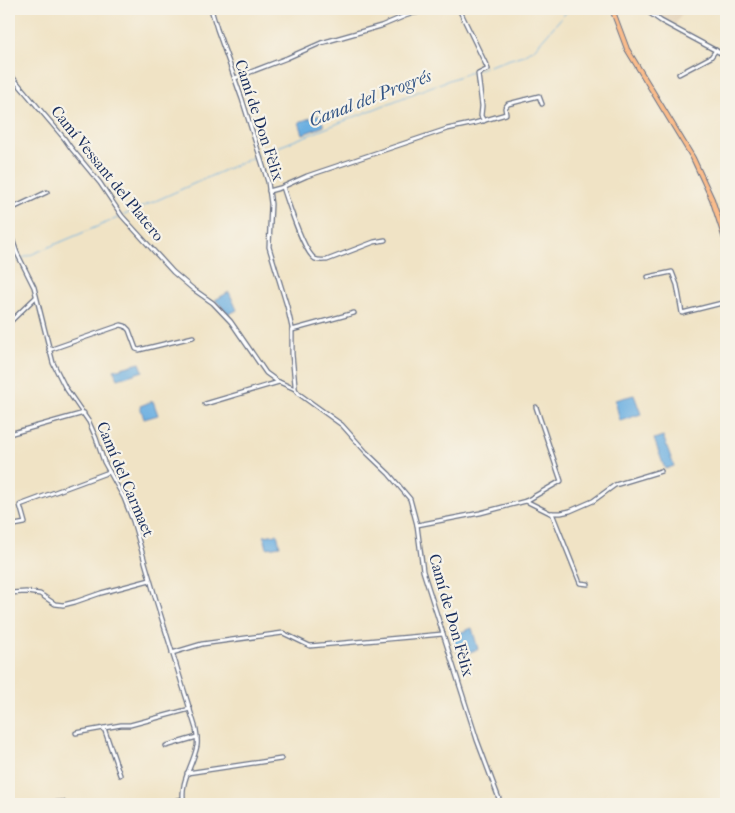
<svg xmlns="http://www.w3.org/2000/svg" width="735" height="813" font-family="'IM FELL French Canon',serif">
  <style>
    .built { fill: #e3d1b6 }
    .water { fill: #6bafe1; stroke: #436fa0 }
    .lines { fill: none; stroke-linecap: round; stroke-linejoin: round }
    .stream { stroke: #6bafe1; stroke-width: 1 }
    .minor-casing { stroke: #666e82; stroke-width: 5.5 }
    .major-casing { stroke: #666e82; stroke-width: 6 }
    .minor { stroke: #fff; stroke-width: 3 }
    .major { stroke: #fabc8b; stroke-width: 4 }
    .labels { text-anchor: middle; stroke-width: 4.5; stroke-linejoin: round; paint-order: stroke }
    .street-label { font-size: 16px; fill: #1b2f5e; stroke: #f7f3e8 }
    .water-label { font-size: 18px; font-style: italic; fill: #335585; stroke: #f7f3e8 }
  </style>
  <rect width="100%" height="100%" fill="#f7f3e8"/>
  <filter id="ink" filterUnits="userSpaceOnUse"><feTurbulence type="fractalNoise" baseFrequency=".02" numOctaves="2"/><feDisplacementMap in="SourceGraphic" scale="10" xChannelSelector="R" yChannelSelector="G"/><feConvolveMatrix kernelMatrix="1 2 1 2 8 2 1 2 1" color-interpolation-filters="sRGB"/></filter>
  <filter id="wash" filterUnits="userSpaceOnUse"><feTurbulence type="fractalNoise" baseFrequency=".0096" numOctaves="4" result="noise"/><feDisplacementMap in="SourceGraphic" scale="20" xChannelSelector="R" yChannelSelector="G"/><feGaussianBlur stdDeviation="1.12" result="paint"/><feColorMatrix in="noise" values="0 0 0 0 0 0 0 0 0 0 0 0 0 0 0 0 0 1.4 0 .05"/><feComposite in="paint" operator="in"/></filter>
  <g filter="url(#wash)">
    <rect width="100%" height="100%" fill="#f0e3c5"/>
    <path class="built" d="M648 9H684L675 25 659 17Z"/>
    <g class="water">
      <path d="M319 115 324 126 303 134 299 122Z"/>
      <path d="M229 292 237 310 229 314 215 300Z"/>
      <path d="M140 363 143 371 118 379 114 370Z"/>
      <path d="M634 395 641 414 620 421 615 400Z"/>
      <path d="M153 401 158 415 144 419 140 406Z"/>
      <path d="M663 436 674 466 665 469 654 439Z"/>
      <path d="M277 534 280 546 267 548 264 536Z"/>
      <path d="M472 628 478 649 459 656 452 636Z"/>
    </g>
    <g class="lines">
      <g class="stream">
        <path d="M489 66 523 55 535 48 569 9"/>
        <path d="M263 153 430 87 485 67"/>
        <path d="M124 215 258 155"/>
        <path d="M23 258 120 217"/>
        <path d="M9 264 18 260"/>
      </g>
    </g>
  </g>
  <g filter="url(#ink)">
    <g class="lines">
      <g class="minor-casing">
        <g id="minor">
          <path d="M211 9 217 29 242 99 268 182 271 204 269 247 287 306 292 328V354L295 385V389L299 394 342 425 366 452 389 474 410 499 417 525 423 571 477 740 501 804"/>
          <path d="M459 9 488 69 478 74 482 106 481 116 484 121"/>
          <path d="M644 9 661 21 726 56"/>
          <path d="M9 73 64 138 71 148 100 183 122 216 142 238 173 272 193 289 213 303 231 322 266 373 277 381 295 389"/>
          <path d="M679 74 711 57 716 50"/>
          <path d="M235 78 287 58 321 43 381 26 405 16 414 13 441 9"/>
          <path d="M283 187C288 202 303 251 315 259 319 261 323 260 327 260L374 242 385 240"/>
          <path d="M269 191 280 188 307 176 447 129 475 123 506 114 505 108 508 104 539 96 542 104"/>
          <path d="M9 210 47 192"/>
          <path d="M9 230 17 253 34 287 53 363 65 387 89 422 96 438 104 462 124 498 133 521 156 600 196 729C197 735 198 740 197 746 193 766 179 782 184 804"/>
          <path d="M648 277 672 272 677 285 682 313 726 302"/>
          <path d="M9 323 36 297"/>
          <path d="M292 330 354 313"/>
          <path d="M49 350 121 325 125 326 129 330 136 349 139 350 193 337"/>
          <path d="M205 404 279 382"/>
          <path d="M9 434 84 413"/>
          <path d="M526 501 561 481 536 407"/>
          <path d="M552 513 580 583 588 584"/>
          <path d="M417 525 480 513 526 501 550 513H561L570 511 593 501 615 485 661 471"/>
          <path d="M9 526 25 523 20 505 109 472"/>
          <path d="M9 593 26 592 40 594 55 604 63 605 75 602 101 593 150 580"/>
          <path d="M172 653 202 644 283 633 310 646 443 634"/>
          <path d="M725 669 726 672"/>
          <path d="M104 728 120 775"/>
          <path d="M76 733 121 725H130L190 709"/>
          <path d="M166 746 197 737"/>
          <path d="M187 773 281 759"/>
          <path d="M37 804 63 802V804"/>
          <path d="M160 804 183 799"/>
        </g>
      </g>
      <g class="major-casing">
        <path id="major" d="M612 9 627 49 693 158 712 199 726 242"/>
      </g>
      <use href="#minor" class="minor"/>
      <use href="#major" class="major"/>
    </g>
  </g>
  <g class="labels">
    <g class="street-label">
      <text transform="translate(260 120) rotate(72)" y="6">Camí de Don Fèlix</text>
      <text transform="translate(108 173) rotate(51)" y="6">Camí Vessant del Platero</text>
      <text transform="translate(126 479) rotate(67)" y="6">Camí del Carmaet</text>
      <text transform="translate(452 615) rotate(74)" y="6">Camí de Don Fèlix</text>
    </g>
    <g class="water-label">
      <text transform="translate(370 98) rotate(-21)" y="6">Canal del Progrés</text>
    </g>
  </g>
  <rect width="735" height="813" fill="none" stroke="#f7f3e8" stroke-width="30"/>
</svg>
